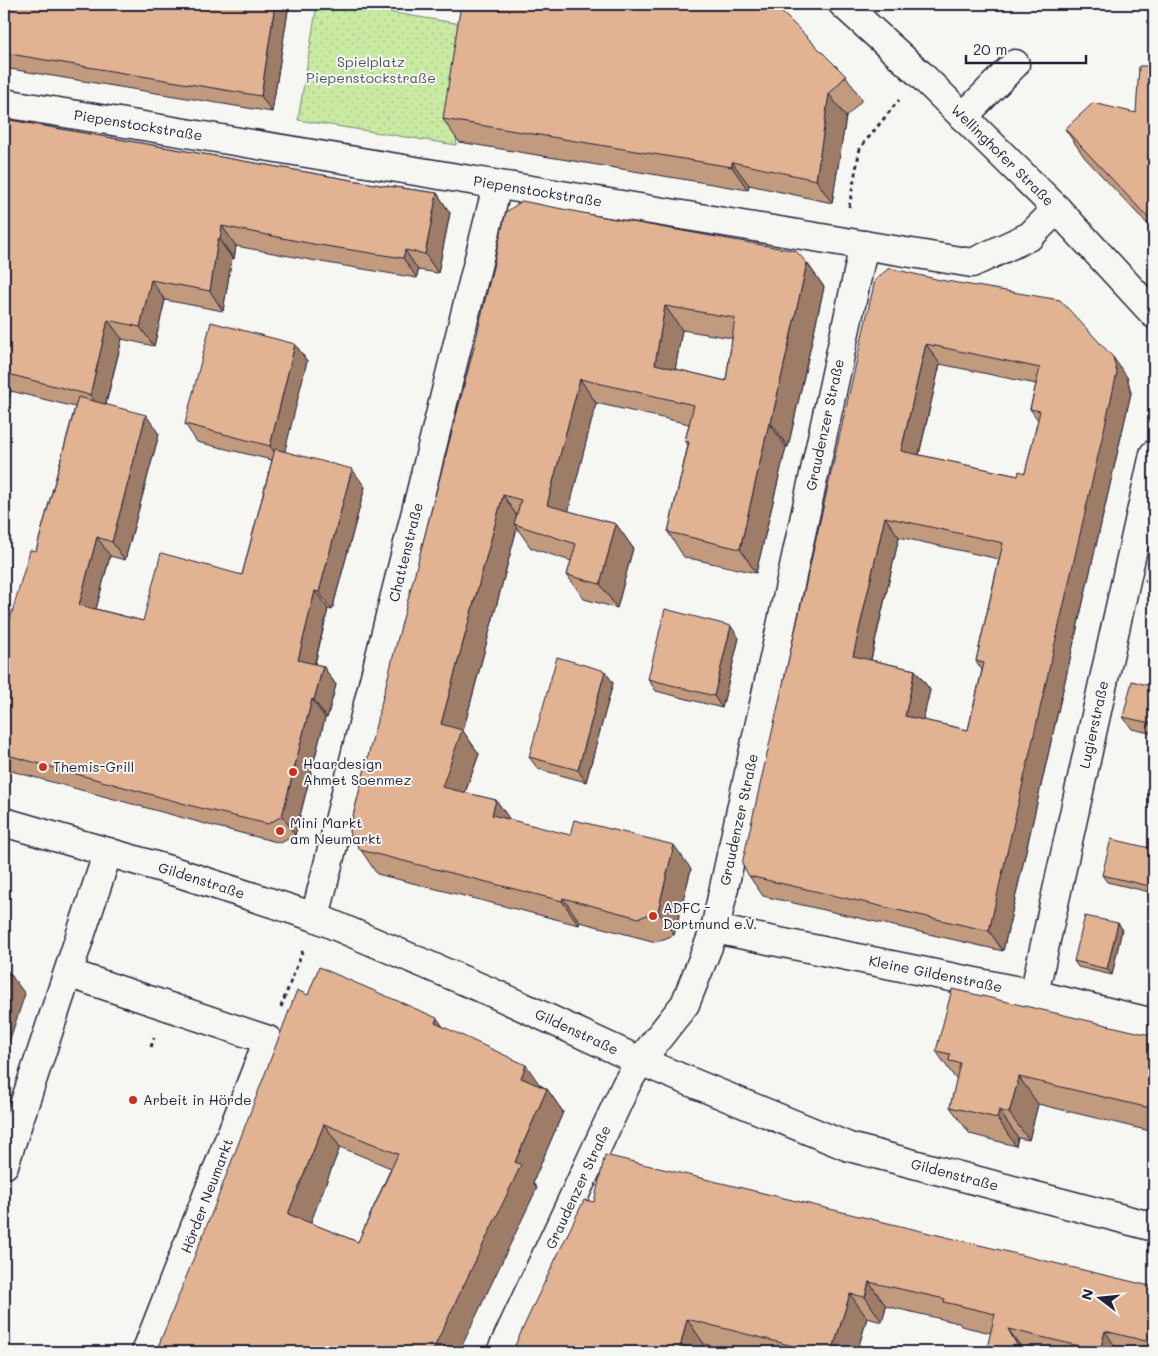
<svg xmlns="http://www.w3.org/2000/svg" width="1158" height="1356" font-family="Mali,sans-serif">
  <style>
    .grass { fill: url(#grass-dots); stroke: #76866e }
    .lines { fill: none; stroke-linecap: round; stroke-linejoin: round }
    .minor-casing { stroke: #22223b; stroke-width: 31 }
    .major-casing { stroke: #22223b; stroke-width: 31 }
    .path { stroke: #22223b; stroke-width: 3; stroke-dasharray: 4 4; stroke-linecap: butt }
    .minor { stroke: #f6f6f2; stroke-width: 28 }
    .major { stroke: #f6f6f2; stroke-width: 28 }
    .wall { fill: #c29a7e; stroke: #22223b; fill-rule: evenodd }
    .shaded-wall { fill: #9e7d67; stroke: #22223b }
    .building { fill: #e2b393; stroke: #22223b; fill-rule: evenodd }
    .poi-dot { fill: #c8321e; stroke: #f6f6f2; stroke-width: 2 }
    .labels { text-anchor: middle; stroke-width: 4; stroke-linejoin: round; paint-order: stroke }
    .park-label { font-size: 14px; fill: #4c5455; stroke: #f6f6f2 }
    .street-label { font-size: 14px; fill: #22223b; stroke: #f6f6f2 }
    .poi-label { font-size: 14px; fill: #22223b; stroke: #f6f6f2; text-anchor: start }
  </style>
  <defs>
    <pattern id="grass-dots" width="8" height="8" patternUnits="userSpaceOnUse" patternTransform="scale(1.25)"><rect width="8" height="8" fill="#c9eaa2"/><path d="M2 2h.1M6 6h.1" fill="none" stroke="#acc88c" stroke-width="1.8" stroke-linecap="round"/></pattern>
  </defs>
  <rect width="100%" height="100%" fill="#f6f6f2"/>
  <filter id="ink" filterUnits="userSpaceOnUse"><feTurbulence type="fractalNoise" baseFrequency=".02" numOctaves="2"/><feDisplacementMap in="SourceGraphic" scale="10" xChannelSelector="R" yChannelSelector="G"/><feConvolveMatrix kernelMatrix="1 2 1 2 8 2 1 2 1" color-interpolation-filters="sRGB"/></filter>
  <g filter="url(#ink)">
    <path class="grass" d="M317 4H339L474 26 456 145 298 120Z"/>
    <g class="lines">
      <g class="minor-casing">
        <g id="minor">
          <path id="s1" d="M843 4 920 74 1057 209 1154 314"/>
          <path id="s2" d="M4 103 972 263 1030 236 1057 209"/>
          <path d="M963 117 1015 64"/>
          <path id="s3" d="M315 917 497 186"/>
          <path id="s4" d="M715 929 1034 994 1154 1023"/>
          <path d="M68 973 268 1040 146 1352"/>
          <path id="s5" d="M1034 994 1154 454"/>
          <path d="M4 1165 108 852"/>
          <path id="s6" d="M501 1352 626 1085 640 1061 685 1004 715 929 864 245"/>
        </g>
      </g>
      <g class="major-casing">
        <g id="major">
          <path id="s7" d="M4 822 176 872 315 917 493 993 640 1061 849 1147 1154 1227"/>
        </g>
      </g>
      <g class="path">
        <path d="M849 207 860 148 899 100"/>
        <path d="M281 1007 303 950"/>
        <path d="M151 1047 154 1038"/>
      </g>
      <use href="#minor" class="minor"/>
      <use href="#major" class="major"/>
    </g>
    <g class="wall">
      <path d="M4 4H289L272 112 4 68Z"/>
      <path d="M1154 66V231L1085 158 1065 129 1136 113Z"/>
      <path d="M846 76 862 100 846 117 832 203 749 185 748 190 459 142 443 119Z"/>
      <path d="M4 119 380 185 437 193 450 213 438 273 418 270 417 278 327 263 236 246 234 259 232 258 223 311 165 300 154 346 122 339 106 404 159 434 125 560 110 556 96 609 143 621 242 575 272 460 197 442 185 424 295 344 307 361 284 451 365 487 332 610 328 609 315 664 323 666 336 685 327 718H325L295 835 281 843 213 826 4 769V640L36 551 75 407 11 391 4 422Z"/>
      <path d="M807 263 824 287 788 447H786L756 573 684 557 668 532 688 445 685 441 689 424 596 403 568 511 616 524 633 548 617 608 584 599 567 575 571 561 531 548 517 528 463 731 479 754 465 793 496 800 510 820 691 869 674 935 656 942 580 922 579 925 377 874 349 832 473 351ZM682 330 732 338 726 381 675 369Z"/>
      <path d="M889 268 1127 377 1131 393 1003 951 763 896 749 876ZM940 364 1036 384 1030 409 1038 420 1025 473 1018 476 919 455ZM899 537 999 559 976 661 982 670 968 730 923 720 930 690 915 670 871 660Z"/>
      <path d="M1154 571V593L1145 580Z"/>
      <path d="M739 638 722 708 656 691 648 679Z"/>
      <path d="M613 683 586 782 538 769 529 757Z"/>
      <path d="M1154 687V734L1132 729 1123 717Z"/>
      <path d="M1154 849V893L1107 882 1102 875Z"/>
      <path d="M1118 923 1122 929 1112 975 1078 967 1074 961Z"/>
      <path d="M308 995 443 1027 547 1089 563 1112 533 1182 537 1188 156 1352ZM340 1147 391 1168 358 1242 310 1223Z"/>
      <path d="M1154 1036V1132L1038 1104 1029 1140 1018 1138 1016 1146 970 1134 950 1107 957 1078H955L936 1051Z"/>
      <path d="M594 1202 1154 1287V1352H986L991 1333 961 1326 959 1323 886 1306 882 1322 867 1318 857 1352H738L704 1344Z"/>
    </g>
    <g class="shaded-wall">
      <path d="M275 4H289L272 112 261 96Z"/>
      <path d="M829 94 846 117 832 203 816 180Z"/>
      <path d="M732 162 749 185 748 190 732 167Z"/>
      <path d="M437 193 450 213 438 273 425 254Z"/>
      <path d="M222 226 236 246 234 259 220 239Z"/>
      <path d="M218 239 232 258 223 311 210 291Z"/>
      <path d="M405 250 418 270 417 278 403 258Z"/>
      <path d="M807 263 824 287 788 447 771 423Z"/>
      <path d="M151 280 165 300 154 346 140 327Z"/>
      <path d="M665 306 682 330 672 388 655 364Z"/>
      <path d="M108 320 122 339 103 414 90 395Z"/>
      <path d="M295 344 307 361 282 463 270 446Z"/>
      <path d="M926 344 940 364 915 471 901 451Z"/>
      <path d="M1113 357 1127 377 1131 393 1003 951 989 931Z"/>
      <path d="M580 379 596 403 564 529 547 505Z"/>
      <path d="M4 381 11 391 4 422Z"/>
      <path d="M146 415 159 434 125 560 112 542Z"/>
      <path d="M769 423 786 447 756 573 740 549Z"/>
      <path d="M352 469 365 487 332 610 319 592Z"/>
      <path d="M503 495 519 519 514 524 517 528 463 731 479 754 458 811 442 787 441 724Z"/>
      <path d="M885 517 899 537 867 676 853 656Z"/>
      <path d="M616 524 633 548 617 608 600 584Z"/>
      <path d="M97 537 110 556 92 624 79 605Z"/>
      <path d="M315 591 328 609 311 678 298 660Z"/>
      <path d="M731 626 739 638 722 708 714 696Z"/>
      <path d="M323 666 336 685 327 718 314 700Z"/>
      <path d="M915 670 930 690 919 736 905 716Z"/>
      <path d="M605 671 613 683 586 782 578 770Z"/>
      <path d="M312 699 325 718 295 835 282 816Z"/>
      <path d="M496 800 513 824 492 815Z"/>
      <path d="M674 845 691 869 674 935 658 911Z"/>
      <path d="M563 898 580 922 579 925 562 901Z"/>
      <path d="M1118 923 1122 929 1112 975 1107 969Z"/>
      <path d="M9 972 25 994 4 1057V988Z"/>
      <path d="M437 1018 453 1041 435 1023Z"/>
      <path d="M526 1065 542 1088 521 1078Z"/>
      <path d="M1019 1077 1038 1104 1029 1140 1009 1113Z"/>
      <path d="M547 1089 563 1112 533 1182 537 1188 459 1352H432Z"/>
      <path d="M999 1110 1018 1138 1016 1146 997 1118Z"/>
      <path d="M324 1124 340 1147 305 1237 288 1214Z"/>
      <path d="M869 1282 886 1306 882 1322 865 1297Z"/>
      <path d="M850 1294 867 1318 857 1352H832Z"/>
      <path d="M687 1319 704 1344 702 1352H679Z"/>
      <path d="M1008 1329 1025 1352H1021Z"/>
      <path d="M1105 1331 1119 1352H1100V1351Z"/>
    </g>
    <g class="building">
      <path d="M4 4H275L261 96 4 53Z"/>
      <path d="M461 4H772L789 19 846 76 829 94 816 180 732 162V167L443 119Z"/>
      <path d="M1139 66H1154V224L1065 129 1093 103 1136 113Z"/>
      <path d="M4 119 380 185 437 193 425 254 405 250 403 258 313 244 222 226 220 239H218L210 291 151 280 140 327 108 320 90 395 4 373Z"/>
      <path d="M522 201 598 216 796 251 807 263 771 423H769L740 549 668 532 689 442 685 441 694 405 580 379 547 505 616 524 600 584 567 575 576 544 514 524 521 500 503 495 441 724 462 730 442 787 496 800 492 815 570 835 574 820 674 845 658 911 639 918 563 898 562 901 360 850 349 832 394 653 473 351 506 212ZM665 306 735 318 726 381 655 364Z"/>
      <path d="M889 268 940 280 1060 300 1113 357 1117 373 989 931 749 876 742 864 875 280ZM926 344 1040 368 1030 409 1040 411 1025 473 1019 471 1018 476 901 451ZM885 517 1003 543 976 661 984 663 968 730 905 716 915 670 853 656Z"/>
      <path d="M211 322 295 344 270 446 185 424Z"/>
      <path d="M78 397 146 415 112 542 97 537 79 605 143 621 161 553 242 575 275 449 352 469 319 592 315 591 298 660 323 666 314 700 312 699 282 816 268 824 200 808 4 754V640L30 550 36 551Z"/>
      <path d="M1154 571V590L1145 580Z"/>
      <path d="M665 609 731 626 714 696 648 679Z"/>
      <path d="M557 657 605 671 578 770 529 757Z"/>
      <path d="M1132 681 1154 687V724L1123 717Z"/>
      <path d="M1111 839 1154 849V887L1102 875Z"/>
      <path d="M1085 916 1118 923 1107 969 1074 961Z"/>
      <path d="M319 967 437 1018 435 1023 526 1065 521 1078 547 1089 515 1162 521 1165 432 1352H156L213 1210 297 990 308 995ZM324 1124 398 1154 358 1242 288 1214Z"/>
      <path d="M4 970 9 972 4 988Z"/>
      <path d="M952 989 1154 1036V1109L1019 1077 1009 1113 999 1110 997 1118 950 1107 960 1063 949 1061 950 1054 936 1051Z"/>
      <path d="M605 1155 1154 1287V1343L1105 1331 1100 1351 1008 1329 1021 1352H986L995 1314 944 1302 945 1299 869 1282 865 1297 850 1294 832 1352H817L687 1319 679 1352H512L536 1300 584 1200 594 1202Z"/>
    </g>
  </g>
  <g class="poi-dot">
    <circle cx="43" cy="767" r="5"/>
    <circle cx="293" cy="772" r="5"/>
    <circle cx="280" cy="831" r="5"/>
    <circle cx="653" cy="916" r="5"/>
    <circle cx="133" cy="1100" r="5"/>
  </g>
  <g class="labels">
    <g class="park-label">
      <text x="371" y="67">Spielplatz<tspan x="371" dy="16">Piepenstockstraße</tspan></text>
    </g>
    <g class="street-label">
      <text dy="5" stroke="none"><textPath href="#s2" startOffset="136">Piepenstockstraße</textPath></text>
      <text dy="5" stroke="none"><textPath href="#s1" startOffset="220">Wellinghofer Straße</textPath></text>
      <text dy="5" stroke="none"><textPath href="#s2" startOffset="541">Piepenstockstraße</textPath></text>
      <text dy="5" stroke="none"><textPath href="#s6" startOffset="992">Graudenzer Straße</textPath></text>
      <text dy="5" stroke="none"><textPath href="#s3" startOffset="376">Chattenstraße</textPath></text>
      <text dy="5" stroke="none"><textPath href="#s5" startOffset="276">Lugierstraße</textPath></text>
      <text dy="5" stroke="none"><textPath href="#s6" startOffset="588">Graudenzer Straße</textPath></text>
      <text dy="5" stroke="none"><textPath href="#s7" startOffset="206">Gildenstraße</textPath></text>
      <text dy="5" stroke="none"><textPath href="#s4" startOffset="225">Kleine Gildenstraße</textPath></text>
      <text dy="5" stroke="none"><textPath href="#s7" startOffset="611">Gildenstraße</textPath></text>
      <text dy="5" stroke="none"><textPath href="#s7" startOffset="1016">Gildenstraße</textPath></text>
      <text dy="5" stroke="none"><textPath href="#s6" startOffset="182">Graudenzer Straße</textPath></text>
      <text transform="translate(207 1196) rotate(-69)" y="5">Hörder Neumarkt</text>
    </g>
    <g class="poi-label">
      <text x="303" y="769">Haardesign<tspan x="303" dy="16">Ahmet Soenmez</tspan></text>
      <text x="53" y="772">Themis-Grill</text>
      <text x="290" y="828">Mini Markt<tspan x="290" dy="16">am Neumarkt</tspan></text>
      <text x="663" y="913">ADFC -<tspan x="663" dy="16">Dortmund e.V.</tspan></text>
      <text x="143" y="1105">Arbeit in Hörde</text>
    </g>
  </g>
  <rect width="1158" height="1356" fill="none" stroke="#f6f6f2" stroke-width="20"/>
  <rect x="10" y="10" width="1138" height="1336" fill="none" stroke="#22223b" stroke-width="2" filter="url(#ink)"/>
  <g transform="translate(1100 1298) rotate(286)" stroke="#f6f6f2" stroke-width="4" paint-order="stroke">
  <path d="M0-4L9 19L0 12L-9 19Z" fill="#22223b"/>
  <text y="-8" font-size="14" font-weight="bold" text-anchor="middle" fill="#22223b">N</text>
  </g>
  <path d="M966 55v8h120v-8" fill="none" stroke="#22223b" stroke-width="2.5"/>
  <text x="973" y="55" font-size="15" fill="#22223b" stroke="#f6f6f2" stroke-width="4" paint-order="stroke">20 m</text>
</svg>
